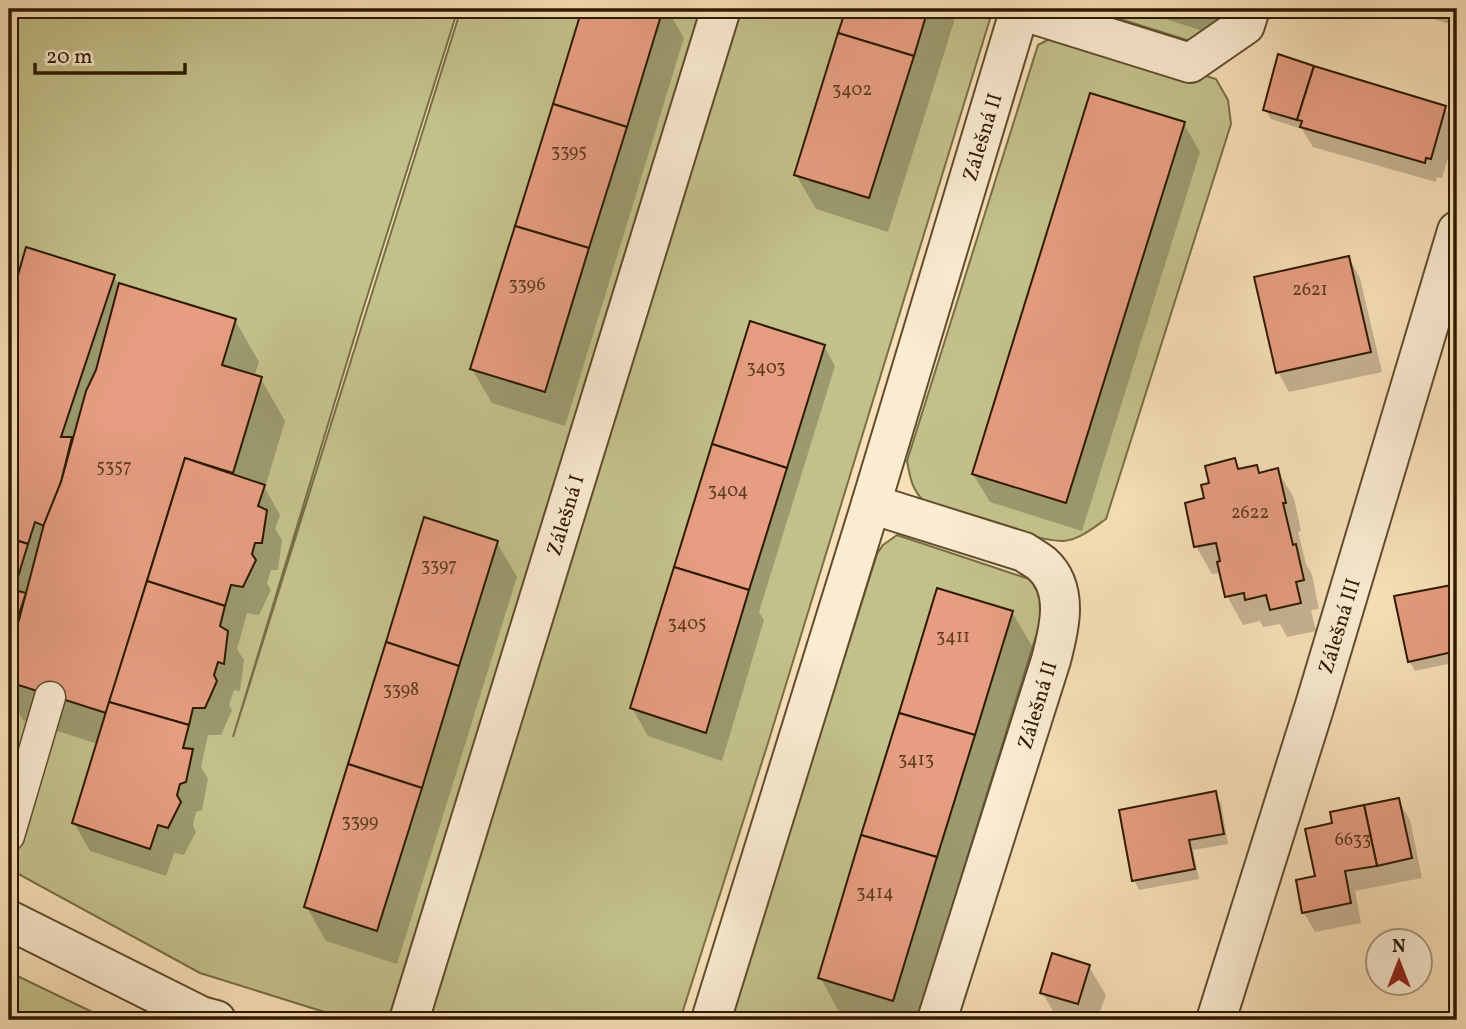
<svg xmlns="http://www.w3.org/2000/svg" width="1466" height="1029" font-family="Vollkorn,serif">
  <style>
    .green { fill: #c3c18b; stroke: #786e46; stroke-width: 2 }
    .shadow { fill: #0003 }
    .building { fill: #e69d81; stroke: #2e1a00; stroke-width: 2 }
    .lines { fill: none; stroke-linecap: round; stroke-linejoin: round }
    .service-casing { stroke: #604c2e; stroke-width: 33 }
    .minor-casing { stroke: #604c2e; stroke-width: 42 }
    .service { stroke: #faebd1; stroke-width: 30 }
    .minor { stroke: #faebd1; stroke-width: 38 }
    .labels { text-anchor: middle; stroke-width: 6; stroke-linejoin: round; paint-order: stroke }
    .number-label { font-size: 18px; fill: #5c3b20 }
    .street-label { font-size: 21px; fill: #2e1a00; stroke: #faebd1 }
  </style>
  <rect width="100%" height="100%" fill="#f8e0b8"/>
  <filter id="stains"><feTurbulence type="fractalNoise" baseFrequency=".00286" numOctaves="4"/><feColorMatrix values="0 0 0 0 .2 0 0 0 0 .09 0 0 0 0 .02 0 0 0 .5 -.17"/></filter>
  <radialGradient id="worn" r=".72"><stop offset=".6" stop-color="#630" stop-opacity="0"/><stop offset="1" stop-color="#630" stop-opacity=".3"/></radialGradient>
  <g class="green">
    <path d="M9 9H458L360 319 233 737 461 9H993L768 743 680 1020H350L200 973 9 869Z"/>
    <path d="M1088 9H1227L1224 18 1190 41Z"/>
    <path d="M1062 32 1216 79 1228 100 1231 124 1106 519C1093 528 1079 540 1063 541 1045 542 934 511 923 500 911 488 910 476 907 461L1038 45Z"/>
    <path d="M897 535 1035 581 1045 607 917 1020H730L877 554 883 545Z"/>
    <path d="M9 972 109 1020H9Z"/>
  </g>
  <g class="shadow">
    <path d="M584 9H667L684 38 565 426 492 403 472 369Z"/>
    <path d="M848 9H958L888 232 816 209 796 175Z"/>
    <path d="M1144 9H1227L1218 36 1147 13Z"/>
    <path d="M1403 9H1457V10L1453 25Z"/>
    <path d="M1445 108 1457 128 1442 178 1437 177 1436 182 1313 147 1302 129 1271 119 1265 109Z"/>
    <path d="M1184 124 1200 152 1082 531 990 502 973 474Z"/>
    <path d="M27 249 114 277 119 286 235 320 259 362 254 377 261 379 285 421 265 488 280 515 275 529 282 540 278 570H271L267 583 271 590 259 615 247 613 237 649 244 660 240 691 234 690 229 705 232 710 221 735H208L201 767 208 779 202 810 196 812 193 825 196 832 184 855 174 853 166 876 90 851 74 823 98 744 23 720 9 696V311Z"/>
    <path d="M1349 258 1360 278 1382 372 1289 392 1278 372Z"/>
    <path d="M824 346 835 366 759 612 764 620 722 761 648 736 632 708Z"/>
    <path d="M1234 460 1240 470 1257 467 1261 474 1277 470 1294 498 1301 531 1298 532 1306 564 1312 575 1319 609 1311 610 1316 631 1287 637 1280 624 1263 627 1260 621 1243 625 1227 596 1221 573 1212 574 1196 546 1211 485Z"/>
    <path d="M497 543 517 577 397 964 326 941 306 906Z"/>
    <path d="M1457 586V662L1415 671 1409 661 1396 598Z"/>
    <path d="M1012 612 1032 646 917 1020H866L839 1012 820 977Z"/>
    <path d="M1215 793 1221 803 1228 844 1193 850 1199 879 1139 890 1134 880Z"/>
    <path d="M1398 800 1410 820 1422 878 1355 891 1361 923 1315 932 1304 913 1298 881 1317 878 1334 824Z"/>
    <path d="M1089 967 1106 995 1097 1020H1058L1042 992Z"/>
  </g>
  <g class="building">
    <path d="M582 9H663L627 127 553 104Z"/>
    <path d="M846 9H928L914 56 838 33Z"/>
    <path d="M838 33 914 56 869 198 794 175Z"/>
    <path d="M1278 54 1314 66 1297 120 1263 110Z"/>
    <path d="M1314 66 1446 106 1431 159 1426 158 1425 163 1300 127 1302 121 1297 120Z"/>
    <path d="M1090 93 1185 122 1066 503 972 474Z"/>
    <path d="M553 104 627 127 589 248 515 226Z"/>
    <path d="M515 226 589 248 545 392 470 369Z"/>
    <path d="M26 247 115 275 61 437H72L61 482 44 526 35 522 28 544 9 538V306Z"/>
    <path d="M1349 256 1371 352 1276 373 1254 277Z"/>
    <path d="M119 283 236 319 222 365 262 377 233 473 185 458 106 713 9 682V644L19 620 44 524 61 482 86 391 96 370Z"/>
    <path d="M750 321 825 345 787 468 712 444Z"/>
    <path d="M712 444 787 468 749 590 674 567Z"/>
    <path d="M185 458 265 485 258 506 267 510 262 543H255L252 554 256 560 243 587 231 585 225 606 147 581Z"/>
    <path d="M1235 458 1238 469 1257 465 1259 473 1278 468 1286 503H1283L1293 545 1296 544 1304 580 1296 582 1301 603 1270 610 1266 595 1245 600 1244 593 1225 597 1217 562 1220 561 1216 543 1194 547 1185 503 1204 498 1201 485 1209 483 1205 466Z"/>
    <path d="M424 517 498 541 459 666 386 642Z"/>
    <path d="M9 538 28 544 14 590 26 593 9 644Z"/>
    <path d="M674 567 749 590 706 733 630 708Z"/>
    <path d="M147 581 225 606 220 626 228 631 224 664 218 662 214 675 217 681 205 708H193L189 725 109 702Z"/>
    <path d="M1457 584V651L1408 662 1394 596Z"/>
    <path d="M937 588 1013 611 975 735 899 713Z"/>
    <path d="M386 642 459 666 422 788 348 764Z"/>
    <path d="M109 702 189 725 183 748 193 749 186 782 180 784 177 795 181 802 168 828 158 825 150 849 72 823Z"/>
    <path d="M899 713 975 735 937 857 861 835Z"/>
    <path d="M348 764 422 788 377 931 304 907Z"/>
    <path d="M1216 791 1224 834 1189 840 1195 869 1132 881 1119 810Z"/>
    <path d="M1399 798 1412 858 1377 866 1364 805Z"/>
    <path d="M1364 805 1377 866 1345 871 1351 903 1302 913 1296 880 1315 876 1305 829 1332 823 1330 812Z"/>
    <path d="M861 835 937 857 893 1001 818 978Z"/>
    <path d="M1052 953 1090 965 1078 1004 1040 993Z"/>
  </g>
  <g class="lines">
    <g class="service-casing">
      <path id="service" d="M9 836 50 697"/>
    </g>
    <g class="minor-casing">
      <g id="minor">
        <path d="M1020 10 1190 63 1245 25 1250 9"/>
        <path d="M871 504 1024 552C1030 556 1037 560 1042 564 1070 589 1059 630 1051 660L937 1020"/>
        <path d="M9 920 201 1016 216 1020"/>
        <path d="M409 1020 721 9"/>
        <path d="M711 1020 871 504 1020 9"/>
        <path d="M1216 1020 1315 705 1457 231"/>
      </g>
    </g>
    <use href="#service" class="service"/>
    <use href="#minor" class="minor"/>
  </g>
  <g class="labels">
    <g class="number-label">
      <text x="852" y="95">3402</text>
      <text x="569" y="157">3395</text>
      <text x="527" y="290">3396</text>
      <text x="1310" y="295">2621</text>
      <text x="766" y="373">3403</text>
      <text x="114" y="472">5357</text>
      <text x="728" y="496">3404</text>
      <text x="1250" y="518">2622</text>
      <text x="439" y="571">3397</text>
      <text x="687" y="629">3405</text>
      <text x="953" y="642">3411</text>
      <text x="401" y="695">3398</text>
      <text x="916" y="765">3413</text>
      <text x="360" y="827">3399</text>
      <text x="1353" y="845">6633</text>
      <text x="875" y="898">3414</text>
    </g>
    <g class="street-label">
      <text transform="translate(982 137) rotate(-73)" y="7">Zálešná II</text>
      <text transform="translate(565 515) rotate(-73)" y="7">Zálešná I</text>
      <text transform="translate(1339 626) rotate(-73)" y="7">Zálešná III</text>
      <text transform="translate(1037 705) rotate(-73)" y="7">Zálešná II</text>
    </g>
  </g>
  <rect width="1466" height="1029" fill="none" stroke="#f8e0b8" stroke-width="35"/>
  <rect x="10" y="10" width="1445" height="1008" fill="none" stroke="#2e1a00" stroke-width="3.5"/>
  <rect x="18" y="18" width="1431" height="994" fill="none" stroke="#2e1a00" stroke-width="2"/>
  <g transform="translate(1399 962)"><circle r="33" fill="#faebd1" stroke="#a8977d" stroke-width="2"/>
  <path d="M0-5L12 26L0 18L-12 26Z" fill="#8f2418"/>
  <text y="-10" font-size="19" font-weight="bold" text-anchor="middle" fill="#2e1a00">N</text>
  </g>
  <path d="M35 63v10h150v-10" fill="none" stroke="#2e1a00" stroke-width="3.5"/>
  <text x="46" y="63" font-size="21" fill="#2e1a00" stroke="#faebd1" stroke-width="5" paint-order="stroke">20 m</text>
  <rect width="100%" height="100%" filter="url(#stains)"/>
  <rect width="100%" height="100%" fill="url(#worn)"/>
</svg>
